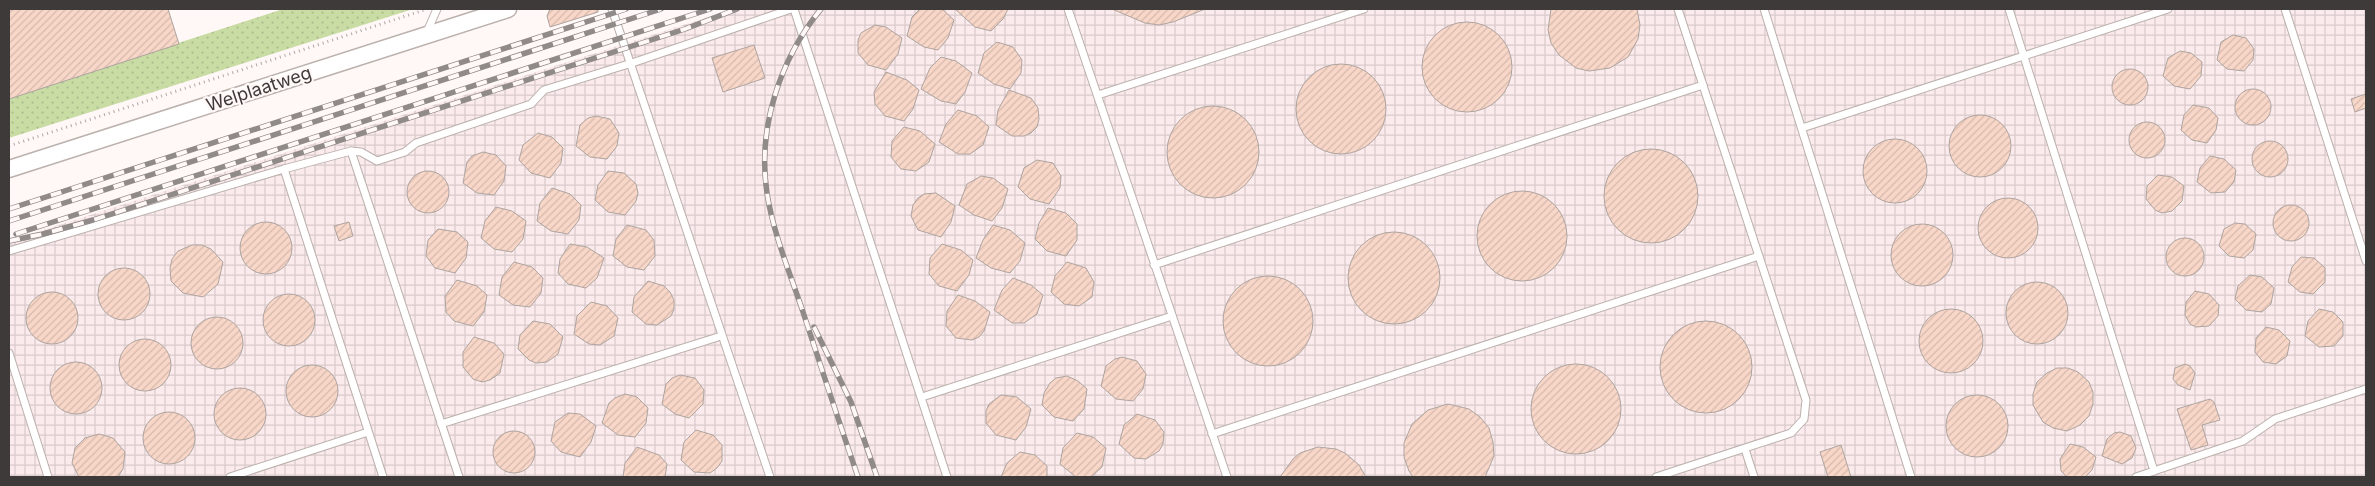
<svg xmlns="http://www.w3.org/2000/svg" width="2375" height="486" font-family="Inter,sans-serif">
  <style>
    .industrial { fill: url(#industrial-grid) }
    .grass { fill: url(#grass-dots) }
    .building { fill: url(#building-hatch); stroke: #aea4a0 }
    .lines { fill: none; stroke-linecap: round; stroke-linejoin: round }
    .service-casing { stroke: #bbb1ad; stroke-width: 9 }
    .tertiary-casing { stroke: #bbb1ad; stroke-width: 19 }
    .path { stroke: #aea8a7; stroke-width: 3; stroke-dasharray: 1 4; stroke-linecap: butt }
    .service { stroke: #fff; stroke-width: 7 }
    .tertiary { stroke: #fff; stroke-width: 16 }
    .rail-casing { stroke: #908a89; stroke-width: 5.5 }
    .rail { stroke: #fff8f6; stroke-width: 4; stroke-dasharray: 11; stroke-linecap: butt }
    .labels { text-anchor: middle; stroke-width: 4.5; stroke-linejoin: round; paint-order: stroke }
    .street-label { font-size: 18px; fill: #3e3a39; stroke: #fff8f6 }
  </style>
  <defs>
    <pattern id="industrial-grid" width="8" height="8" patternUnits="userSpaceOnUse" patternTransform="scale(1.25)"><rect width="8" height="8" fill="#fcebec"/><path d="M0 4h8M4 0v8" fill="none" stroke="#d9cacb"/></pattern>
    <pattern id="grass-dots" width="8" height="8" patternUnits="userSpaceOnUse" patternTransform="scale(1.25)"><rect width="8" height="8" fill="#c8dca4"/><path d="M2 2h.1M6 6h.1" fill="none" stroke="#adbe8e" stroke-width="1.8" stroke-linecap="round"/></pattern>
    <pattern id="building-hatch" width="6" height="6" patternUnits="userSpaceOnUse" patternTransform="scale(1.25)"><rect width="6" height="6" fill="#f8d7c8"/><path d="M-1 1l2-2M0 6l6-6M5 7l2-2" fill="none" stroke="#d6b9ad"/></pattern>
  </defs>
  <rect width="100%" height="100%" fill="#fff8f6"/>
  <path class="industrial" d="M733 9H2366V477H9V241Z"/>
  <path class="grass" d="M283 9H413L9 138V98Z"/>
  <g class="building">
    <path d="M9 9H168L179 44 9 99Z"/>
    <path d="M550 9H598V12L550 27 547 16Z"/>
    <path d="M920 9H942L954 20 948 38 938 50 924 47 907 36 912 17Z"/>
    <path d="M955 9H1008L1003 19 991 31 975 27Z"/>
    <path d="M1112 9H1205L1173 22 1159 25 1145 23Z"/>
    <path d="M1551 9H1637L1640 25 1638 39 1628 57 1610 68 1589 71 1576 68 1559 55 1551 43 1548 30Z"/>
    <circle cx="1467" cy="67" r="45"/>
    <path d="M875 25 886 27 902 38 898 54 886 70 868 65 858 53V40L861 33Z"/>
    <path d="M2233 35 2246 38 2254 49 2253 60 2244 71 2227 69 2217 60 2221 42Z"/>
    <path d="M997 42 1013 47 1022 60 1021 73 1010 89 994 84 978 73 984 53Z"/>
    <path d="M754 45 765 78 723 92 712 58Z"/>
    <path d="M2180 51 2191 53 2202 62 2201 76 2190 89 2174 86 2163 76 2168 58Z"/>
    <path d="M941 57 956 61 972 73 965 92 956 104 941 101 921 89 930 68Z"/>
    <circle cx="1341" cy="109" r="45"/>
    <circle cx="2130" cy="87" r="18"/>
    <path d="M886 72 907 80 919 90 913 109 904 121 885 116 875 104 874 92Z"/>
    <circle cx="2253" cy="107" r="18"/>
    <path d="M1009 90 1031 98 1038 108 1039 119 1037 127 1031 133 1024 136H1012L996 125 998 110Z"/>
    <path d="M2366 94V108L2355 112 2351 99Z"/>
    <path d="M2193 105 2209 108 2218 118 2216 130 2207 143 2192 140 2181 130 2184 115Z"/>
    <circle cx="1213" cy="152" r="46"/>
    <path d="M958 110 977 116 989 127 983 145 970 154H958L939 142 946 124Z"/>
    <circle cx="1980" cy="146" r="31"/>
    <path d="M596 116 610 119 619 133 617 146 607 159 590 157 576 146 580 125 588 118Z"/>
    <circle cx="2147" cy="140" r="18"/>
    <path d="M904 127 920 131 935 144 929 162 916 171 901 169 891 157 892 141Z"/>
    <path d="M538 133 552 137 563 148 561 163 550 178 531 173 519 160 523 145Z"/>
    <circle cx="1895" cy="171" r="32"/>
    <circle cx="2270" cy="159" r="18"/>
    <circle cx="1651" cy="196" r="47"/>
    <path d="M483 152 496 155 506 166 504 181 494 195 477 193 463 183 467 162 472 156Z"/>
    <path d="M2210 156 2224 159 2236 170 2234 182 2225 192 2211 193 2197 182 2200 168Z"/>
    <path d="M1037 160 1053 163 1061 176 1060 188 1049 204 1030 199 1018 187 1024 168Z"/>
    <circle cx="428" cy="192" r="21"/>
    <path d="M608 171 624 173 636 184 638 193 636 201 625 215 608 212 595 200 598 185Z"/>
    <path d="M2158 175 2172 177 2184 186 2182 201 2172 211 2162 213 2155 210 2146 199 2147 186Z"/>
    <path d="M981 176 993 178 1008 189 1002 208 992 221 974 215 959 205 967 184Z"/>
    <path d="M552 188 570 194 581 205 579 220 568 234 551 231 537 221 540 203Z"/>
    <circle cx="1522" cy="236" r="45"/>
    <path d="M936 193 955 206 951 222 941 237 918 230 911 216 913 205 918 198 924 194Z"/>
    <circle cx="2008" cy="228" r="30"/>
    <circle cx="2291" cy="223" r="18"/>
    <path d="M496 207 512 211 526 221 523 239 512 252 494 249 481 238 485 221Z"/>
    <path d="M1048 208 1066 213 1077 224V240L1066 256 1047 251 1035 239 1039 223Z"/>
    <circle cx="266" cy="248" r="26"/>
    <path d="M349 222 353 236 339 241 334 226Z"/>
    <path d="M2235 223 2245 224 2256 234 2253 250 2244 258 2229 256 2219 246 2224 229Z"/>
    <circle cx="1922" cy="255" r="31"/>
    <path d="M627 225 646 230 654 240 655 256 644 270 627 267 613 256 616 239Z"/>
    <path d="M993 225 1010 230 1025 243 1020 261 1010 273 991 268 976 258 983 240Z"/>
    <path d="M438 229 457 232 468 242 466 258 455 273 435 268 426 256 428 240Z"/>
    <circle cx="1394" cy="278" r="46"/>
    <circle cx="2185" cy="257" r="19"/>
    <path d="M570 244 587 247 604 258 597 278 586 288 568 284 558 273 560 259Z"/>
    <path d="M942 244 961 250 973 260 969 275 957 291 939 286 929 274 930 258Z"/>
    <path d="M192 245H202L211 249 223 262 218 284 203 297 183 293 171 281 170 268 172 259 178 251Z"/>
    <path d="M2301 257 2314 258 2325 268V282L2313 294 2300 292 2288 282 2292 267Z"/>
    <path d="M514 262 532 267 543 278 541 293 530 307 513 305 499 295 502 277Z"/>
    <path d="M1067 262 1086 268 1094 282 1092 297 1079 306 1064 304 1051 292 1055 276Z"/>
    <circle cx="124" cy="294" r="26"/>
    <path d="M2250 275 2262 277 2274 288 2271 304 2262 312 2246 310 2235 299 2238 286Z"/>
    <circle cx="1268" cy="321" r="45"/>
    <path d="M1013 278 1031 285 1043 295 1037 314 1024 323H1012L994 310 1002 290Z"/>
    <path d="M457 280 477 286 487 295 484 312 473 326 454 321 446 312 445 296Z"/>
    <path d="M648 281 664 286 670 292 674 300V309L671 316 657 325 646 324 632 312 634 297Z"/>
    <circle cx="2037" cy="313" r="31"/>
    <path d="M2195 291 2209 294 2219 305 2218 316 2209 326 2196 327 2190 324 2185 315 2186 302Z"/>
    <circle cx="52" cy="318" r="26"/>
    <circle cx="289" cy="320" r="26"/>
    <path d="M958 295 975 301 990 312 984 331 979 337 972 340 956 338 946 326 947 311Z"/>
    <path d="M591 302 607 306 618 318 614 336 600 345 589 344 574 334 577 316Z"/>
    <path d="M2319 309 2333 312 2343 322V336L2334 346 2319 347 2305 336 2308 321Z"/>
    <circle cx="1951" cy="341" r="32"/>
    <circle cx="217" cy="343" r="26"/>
    <path d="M533 321 550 324 563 337 558 354 547 362 536 363 529 360 518 349 520 335Z"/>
    <circle cx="1706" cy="367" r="46"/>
    <path d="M2266 327 2279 330 2290 341 2287 356 2276 364 2263 362 2255 352 2256 338Z"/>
    <path d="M474 337 494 343 504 354 500 373 490 380 482 382 473 379 463 367V352Z"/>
    <circle cx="145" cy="365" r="26"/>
    <path d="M1122 357 1137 361 1146 374 1143 389 1133 401 1116 399 1101 386 1106 366 1115 359Z"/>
    <circle cx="76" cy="388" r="26"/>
    <circle cx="1576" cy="409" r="45"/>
    <path d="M2185 364 2190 366 2195 373 2190 390 2178 385 2173 379 2175 368Z"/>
    <circle cx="312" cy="391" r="26"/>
    <path d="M2057 368H2068L2078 372 2089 382 2093 392V404L2089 416 2080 425 2067 431 2053 428 2043 422 2033 405V394L2037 382 2047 373Z"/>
    <path d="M680 375 695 378 704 390 703 404 689 418 675 414 662 404 666 384 672 378Z"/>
    <path d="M1067 376 1078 381 1087 389 1084 409 1073 421 1054 417 1042 405 1044 393 1050 383 1056 378Z"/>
    <circle cx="240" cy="414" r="26"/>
    <path d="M625 394 637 397 648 408 646 423 635 437 618 435 602 423 609 403 615 398Z"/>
    <path d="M1001 395 1017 397 1031 409 1026 427 1016 440 996 435 986 423V411L989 404Z"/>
    <circle cx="1977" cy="426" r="31"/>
    <path d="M2210 399 2214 402 2220 420 2202 425 2208 445 2191 450 2177 409Z"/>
    <path d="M1448 404 1469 409 1480 417 1489 428 1493 442 1494 456 1485 477H1413L1409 471 1404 457V443L1412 424 1428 410Z"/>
    <circle cx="169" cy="438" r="26"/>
    <path d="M568 413 580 414 596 426 591 442 580 457 561 452 551 441 555 422Z"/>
    <path d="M1137 414 1155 420 1164 432 1163 444 1159 451 1146 459 1134 458 1119 444 1124 425Z"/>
    <path d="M696 430 713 435 722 445V461L717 468 710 473 694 472 681 460 684 442Z"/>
    <circle cx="514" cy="452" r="21"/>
    <path d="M2120 432 2131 436 2136 448 2132 458 2122 464 2102 456 2107 439 2114 433Z"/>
    <path d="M1077 433 1093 437 1106 448 1102 467 1091 477H1076L1060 464 1063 448Z"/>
    <path d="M99 434 113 438 125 452 123 469 118 477H79L72 463 75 448 85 438Z"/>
    <path d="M2070 444 2083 447 2096 457 2092 470 2085 477H2067L2061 471 2060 459Z"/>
    <path d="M1841 445 1851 477H1828L1820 452Z"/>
    <path d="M637 447 659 455 667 464 665 477H623L625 463Z"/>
    <path d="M1318 447 1336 449 1345 453 1359 465 1366 477H1280L1293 459 1300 453Z"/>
    <path d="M1020 452 1035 455 1047 466V477H1001L1007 463Z"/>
  </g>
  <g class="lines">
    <g class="service-casing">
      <g id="service">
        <path d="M612 9 770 477"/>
        <path d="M794 9 947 477"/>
        <path d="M1068 9 1227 477"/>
        <path d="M1764 9 1911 477"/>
        <path d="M2009 9 2154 471"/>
        <path d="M2285 9 2366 261"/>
        <path d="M426 34 437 9"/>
        <path d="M1098 95 1364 9"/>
        <path d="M1802 128 2168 9"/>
        <path d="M351 151 459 477"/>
        <path d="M284 169 383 477"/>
        <path d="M9 251 284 169 351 151 361 152 377 161 405 152 416 143 531 104 544 90 632 63 791 9"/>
        <path d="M1154 265 1703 85"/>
        <path d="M9 353 48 477"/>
        <path d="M922 397 1172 316"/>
        <path d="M441 424 718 337"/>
        <path d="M1212 434 1759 256"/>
        <path d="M1745 449 1754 477"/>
        <path d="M230 477 368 432"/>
        <path d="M1656 477 1791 433 1804 419 1806 400 1678 9"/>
        <path d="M2136 477 2243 441 2275 419 2366 389"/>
      </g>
    </g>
    <g class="tertiary-casing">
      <path id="tertiary" d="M9 169 508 9"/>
    </g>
    <path class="path" d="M9 146 424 10"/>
    <use href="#service" class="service"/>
    <use href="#tertiary" class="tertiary"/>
    <g class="rail-casing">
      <g id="rail">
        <path d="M821 9C780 59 757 128 767 193 773 233 790 273 803 312 821 367 839 422 858 477"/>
        <path d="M9 209 626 9"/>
        <path d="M9 221 661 9"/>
        <path d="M16 234 710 9"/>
        <path d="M9 241 43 234 93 220 685 29 737 9"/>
        <path d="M814 327 851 402 877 477"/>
      </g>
    </g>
    <use href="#rail" class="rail"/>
  </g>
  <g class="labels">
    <g class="street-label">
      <text transform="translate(259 89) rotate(-18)" y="6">Welplaatweg</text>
    </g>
  </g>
  <rect width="2375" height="486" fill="none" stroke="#3e3a39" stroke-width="20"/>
</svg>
